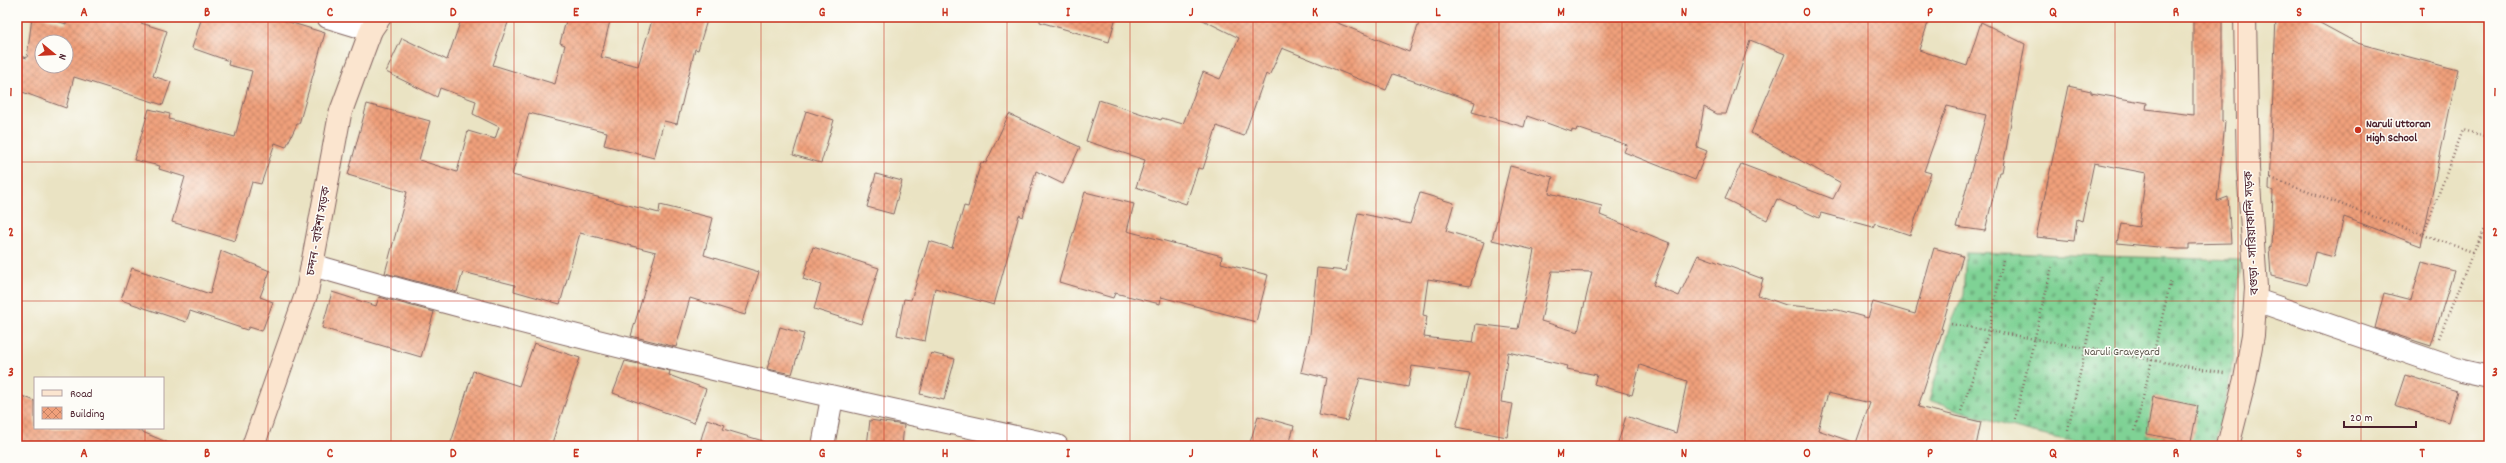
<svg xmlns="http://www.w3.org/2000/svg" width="2506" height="463" font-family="Dekko,'Noto Sans Bengali',sans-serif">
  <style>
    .cemetery { fill: url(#cemetery-stones); stroke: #647860 }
    .building { fill: url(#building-cross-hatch); fill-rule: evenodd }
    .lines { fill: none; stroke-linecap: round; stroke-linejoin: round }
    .minor-casing { stroke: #826460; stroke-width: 24 }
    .tertiary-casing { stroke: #826460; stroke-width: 24 }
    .secondary-casing { stroke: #826460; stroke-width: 24 }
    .path { stroke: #826460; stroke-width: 2.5; stroke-dasharray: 1 3; stroke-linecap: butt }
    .minor { stroke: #fff; stroke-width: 22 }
    .tertiary { stroke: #fff; stroke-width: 22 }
    .secondary { stroke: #fbe5cf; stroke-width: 22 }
    .grid { fill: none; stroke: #c8321e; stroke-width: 1; stroke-opacity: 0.55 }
    .poi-dot { fill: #c8321e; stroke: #fdfcf7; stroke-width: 1.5 }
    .labels { text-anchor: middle; stroke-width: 3; stroke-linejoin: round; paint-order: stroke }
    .poi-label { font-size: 12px; font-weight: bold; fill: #4a1f2b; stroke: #fdfcf7; text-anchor: start }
    .street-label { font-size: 12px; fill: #4a1f2b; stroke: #fdfcf7 }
    .park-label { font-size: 12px; fill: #5a554b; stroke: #fdfcf7 }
    .neatline { fill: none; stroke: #c8321e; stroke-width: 1.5 }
    .grid-label { font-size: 13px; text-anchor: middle; font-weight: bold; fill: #c8321e }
  </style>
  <defs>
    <pattern id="cemetery-stones" width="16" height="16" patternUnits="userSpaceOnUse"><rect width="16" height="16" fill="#7fd295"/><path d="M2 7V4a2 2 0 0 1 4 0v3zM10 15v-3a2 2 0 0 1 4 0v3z" fill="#6fb481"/></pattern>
    <pattern id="building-cross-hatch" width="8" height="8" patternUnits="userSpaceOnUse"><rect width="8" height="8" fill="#f0a07b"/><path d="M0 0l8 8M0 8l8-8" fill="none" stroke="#c48265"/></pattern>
  </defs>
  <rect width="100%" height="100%" fill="#fdfcf7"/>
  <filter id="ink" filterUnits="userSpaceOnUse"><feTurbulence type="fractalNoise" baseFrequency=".025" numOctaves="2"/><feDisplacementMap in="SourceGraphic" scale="8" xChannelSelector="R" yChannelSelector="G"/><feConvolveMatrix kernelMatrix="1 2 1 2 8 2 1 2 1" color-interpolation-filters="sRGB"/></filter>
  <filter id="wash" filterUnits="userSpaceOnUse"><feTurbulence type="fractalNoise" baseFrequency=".012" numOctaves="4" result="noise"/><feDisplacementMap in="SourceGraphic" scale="16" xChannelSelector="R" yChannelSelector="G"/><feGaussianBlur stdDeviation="0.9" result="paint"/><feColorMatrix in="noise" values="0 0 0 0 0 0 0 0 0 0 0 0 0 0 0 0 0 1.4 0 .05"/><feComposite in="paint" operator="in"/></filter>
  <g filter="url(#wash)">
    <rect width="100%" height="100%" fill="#eae3c3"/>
    <path class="cemetery" d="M1966 252 2241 260 2231 374 2214 446C2181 446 2147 448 2114 446 2050 442 1988 421 1929 400L1951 324 1963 295Z"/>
    <g id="blocks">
      <g class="building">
        <path d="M32 17H44L66 24 67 17H143L141 23 167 31 153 76 171 82 163 105 74 77 66 108 17 90V55L27 58ZM42 42H66V66H42Z"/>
        <path d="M202 17H273L325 33 299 124H297L286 147 275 143 261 184 252 182 235 241 172 222 185 177 159 169 160 166 134 160 149 109 170 114 169 119 235 137 252 71 228 65 229 61 192 48Z"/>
        <path d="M462 17H510L493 65 555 84 565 45 560 43 567 17H611L601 57 638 66 653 17H708L698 50 695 49 677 124 664 121 654 158 604 145 607 132 529 113 512 175 659 213 660 205 713 218 704 255 759 272 745 315 690 298 676 347 631 336 656 252 580 233 560 304 514 291 515 285 463 272 457 292 385 273 407 192 348 175 367 104 430 121 419 160 457 172 468 131 495 139 499 127 473 114 476 101 440 88 437 97 386 72 402 38 447 60Z"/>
        <path d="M1040 17H1116L1109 42 1040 22Z"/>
        <path d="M1197 17H1323L1409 52 1421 17H1930L1919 50 1967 66 1981 22 2025 44 2002 172H1999L1985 231 1956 227 1986 115 1947 106 1924 171 1931 173 1910 235 1875 223 1873 227 1821 213 1819 218 1777 199 1767 220 1725 199 1741 164 1833 199 1841 183 1751 133 1785 54 1750 40 1726 114H1717L1704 107 1697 147 1707 151 1695 180 1624 152 1627 145 1577 128 1576 131 1572 130V132L1527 116 1524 127 1472 112 1475 102 1393 74 1386 90 1282 48 1269 76 1266 74 1244 136 1217 126 1203 169 1198 168 1186 204 1136 187 1145 160 1086 141 1099 100 1161 120 1162 118 1183 124 1203 72 1220 79 1239 38Z"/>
        <path d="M2193 17H2222V121L2225 122 2217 201 2228 197 2231 243 2189 244V249H2179L2117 243 2121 224 2139 227 2146 173 2094 163 2082 221 2077 219 2074 241 2036 237 2068 86 2091 91V93L2147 103 2146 109 2193 115Z"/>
        <path d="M2276 17H2309L2357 43 2458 70 2421 246 2344 217 2334 257 2315 252 2307 285 2271 276 2269 247 2271 248 2273 191 2269 189Z"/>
        <path d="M806 111 834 120 821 163 793 155Z"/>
        <path d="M1009 114 1080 147 1063 184 1036 171 1023 217 1019 215 994 305 935 288 925 341 897 335 904 299 911 300 929 241 952 248 964 206 968 207 981 162 986 163Z"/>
        <path d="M1510 166 1553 177 1549 193 1602 206 1600 215 1670 243 1653 285 1679 296 1698 255 1763 279 1758 295 1786 305 1838 310 1868 318 1873 302 1915 314 1934 248 1963 256 1941 329H1943L1918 407 1981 422 1976 446H1855L1870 403 1828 393 1818 430 1855 443V446H1617L1626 416 1676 433 1687 381 1640 365 1632 395 1594 384 1597 375 1567 369 1568 366 1508 352 1501 402 1513 404 1507 437 1456 427 1470 374 1412 366 1408 387 1360 378 1347 421 1319 415 1326 378 1301 372 1310 334 1317 268 1346 271 1358 213 1410 224 1420 193 1454 203 1446 231 1484 242 1470 286 1428 279 1423 315 1427 316 1424 337 1473 343 1476 324 1518 329 1534 250 1492 240ZM1552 271 1592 272 1578 332 1541 321Z"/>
        <path d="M876 174 902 181 893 214 867 207Z"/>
        <path d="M1085 192 1134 204 1127 231 1222 256 1221 263 1268 275 1256 322 1161 297 1160 304 1115 293 1113 298 1059 282Z"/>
        <path d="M813 247 879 268 861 324 814 309 821 285 803 279Z"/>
        <path d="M221 251 270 271 260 297 273 302 262 331 249 327 247 330 190 311 186 322 121 300 132 268 210 294Z"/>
        <path d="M2422 262 2454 271 2431 346 2375 328 2384 293 2411 300Z"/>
        <path d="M332 292 376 306 379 297 434 312 421 357 322 328Z"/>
        <path d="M780 327 804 334 792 374 767 369Z"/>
        <path d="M534 343 580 358 551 446H450L473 371 519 386Z"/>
        <path d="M931 353 955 359 944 400 920 394Z"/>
        <path d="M625 361 670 371 669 375 706 389 694 423 613 393Z"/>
        <path d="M2405 375 2457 391 2448 422 2395 405Z"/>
        <path d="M17 394 35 401V428H133L176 446H32L17 440Z"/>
        <path d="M2153 397 2198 406 2191 442 2147 434Z"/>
        <path d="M1258 416 1294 426 1289 446H1249Z"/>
        <path d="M707 419 725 425 723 429 763 441 762 446H699Z"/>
        <path d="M870 420 904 425 902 446H867Z"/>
      </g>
    </g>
  </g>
  <g filter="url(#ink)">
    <use href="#blocks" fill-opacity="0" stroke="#826460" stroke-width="1"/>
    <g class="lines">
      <g class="minor-casing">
        <g id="minor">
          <path d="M312 265C558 336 807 392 1057 446"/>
          <path d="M2256 300 2462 371 2489 377"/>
          <path d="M823 446 832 398"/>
        </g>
      </g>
      <g class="tertiary-casing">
        <path id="tertiary" d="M328 17 371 30"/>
      </g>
      <g class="secondary-casing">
        <g id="secondary">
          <path d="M253 446 307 292 340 114 371 30 380 17"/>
          <path d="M2228 446 2245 379 2253 335 2256 287 2248 169 2245 17"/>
        </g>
      </g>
      <g class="path">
        <path d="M2271 178 2423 235 2463 130 2489 137"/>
        <path d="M2423 235 2473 252"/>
        <path d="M1951 324 2224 373"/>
        <path d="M2439 338 2473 252 2489 222"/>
        <path d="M1961 411 1989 331 2003 260"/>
        <path d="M2015 419 2052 267"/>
        <path d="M2068 430 2101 275"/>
        <path d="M2135 431 2171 280"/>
      </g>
      <use href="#minor" class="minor"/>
      <use href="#tertiary" class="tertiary"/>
      <use href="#secondary" class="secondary"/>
    </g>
  </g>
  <path class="grid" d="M145 17V378M268 17V446M391 17V446M514 17V446M638 17V446M761 17V446M884 17V446M1007 17V446M1130 17V446M1253 17V446M1376 17V446M1499 17V446M1622 17V446M1745 17V446M1868 17V446M1992 17V446M2115 17V446M2238 17V446M2361 17V446M17 162H2489M17 301H2489M145 428V446"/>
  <circle class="poi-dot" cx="2358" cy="130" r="4"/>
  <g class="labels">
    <g class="poi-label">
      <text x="2366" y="127">Naruli Uttoran<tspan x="2366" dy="14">High School</tspan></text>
    </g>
    <g class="street-label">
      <text transform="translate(318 231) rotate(-80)" y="4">চন্দন - বাইশা সড়ক</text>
      <text transform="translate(2251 233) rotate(-93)" y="4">বগুড়া - সারিয়াকান্দি সড়ক</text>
    </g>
    <g class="park-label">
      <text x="2122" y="355">Naruli Graveyard</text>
    </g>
  </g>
  <rect width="2506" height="463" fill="none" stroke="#fdfcf7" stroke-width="44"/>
  <rect x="34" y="377" width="130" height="52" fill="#fdfcf7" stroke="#b5a4a5"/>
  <rect x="42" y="390" width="20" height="6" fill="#fbe5cf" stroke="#b5a4a5"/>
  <text x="70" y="397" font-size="12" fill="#4a1f2b">Road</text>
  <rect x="42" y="407" width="20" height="12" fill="url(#building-cross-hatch)" stroke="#b5a4a5"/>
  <text x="70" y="417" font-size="12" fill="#4a1f2b">Building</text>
  <g transform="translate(54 54) rotate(108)"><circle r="19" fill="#fdfcf7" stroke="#b5a4a5"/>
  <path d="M0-3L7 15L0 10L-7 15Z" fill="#c8321e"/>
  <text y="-6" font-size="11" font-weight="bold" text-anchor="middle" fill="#4a1f2b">N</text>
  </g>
  <path d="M2344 421v6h72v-6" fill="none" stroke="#4a1f2b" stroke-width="2"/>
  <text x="2350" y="421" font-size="12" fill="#4a1f2b" stroke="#fdfcf7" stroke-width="3" paint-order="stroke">20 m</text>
  <rect x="22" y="22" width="2462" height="419" class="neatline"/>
  <g class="grid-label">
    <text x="84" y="16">A</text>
    <text x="207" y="16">B</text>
    <text x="330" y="16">C</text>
    <text x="453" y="16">D</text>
    <text x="576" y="16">E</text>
    <text x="699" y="16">F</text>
    <text x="822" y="16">G</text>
    <text x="945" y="16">H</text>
    <text x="1068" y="16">I</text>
    <text x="1191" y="16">J</text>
    <text x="1315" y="16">K</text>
    <text x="1438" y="16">L</text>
    <text x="1561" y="16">M</text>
    <text x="1684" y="16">N</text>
    <text x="1807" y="16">O</text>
    <text x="1930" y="16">P</text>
    <text x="2053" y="16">Q</text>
    <text x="2176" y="16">R</text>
    <text x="2299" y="16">S</text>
    <text x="2422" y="16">T</text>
    <text x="11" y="96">1</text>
    <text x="2495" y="96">1</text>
    <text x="11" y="236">2</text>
    <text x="2495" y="236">2</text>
    <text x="11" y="376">3</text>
    <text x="2495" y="376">3</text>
    <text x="84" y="457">A</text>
    <text x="207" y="457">B</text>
    <text x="330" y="457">C</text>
    <text x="453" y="457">D</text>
    <text x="576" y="457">E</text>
    <text x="699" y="457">F</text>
    <text x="822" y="457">G</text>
    <text x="945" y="457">H</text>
    <text x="1068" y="457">I</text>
    <text x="1191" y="457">J</text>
    <text x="1315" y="457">K</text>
    <text x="1438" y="457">L</text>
    <text x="1561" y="457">M</text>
    <text x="1684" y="457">N</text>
    <text x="1807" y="457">O</text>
    <text x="1930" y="457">P</text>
    <text x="2053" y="457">Q</text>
    <text x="2176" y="457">R</text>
    <text x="2299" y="457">S</text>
    <text x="2422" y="457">T</text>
  </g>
</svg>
